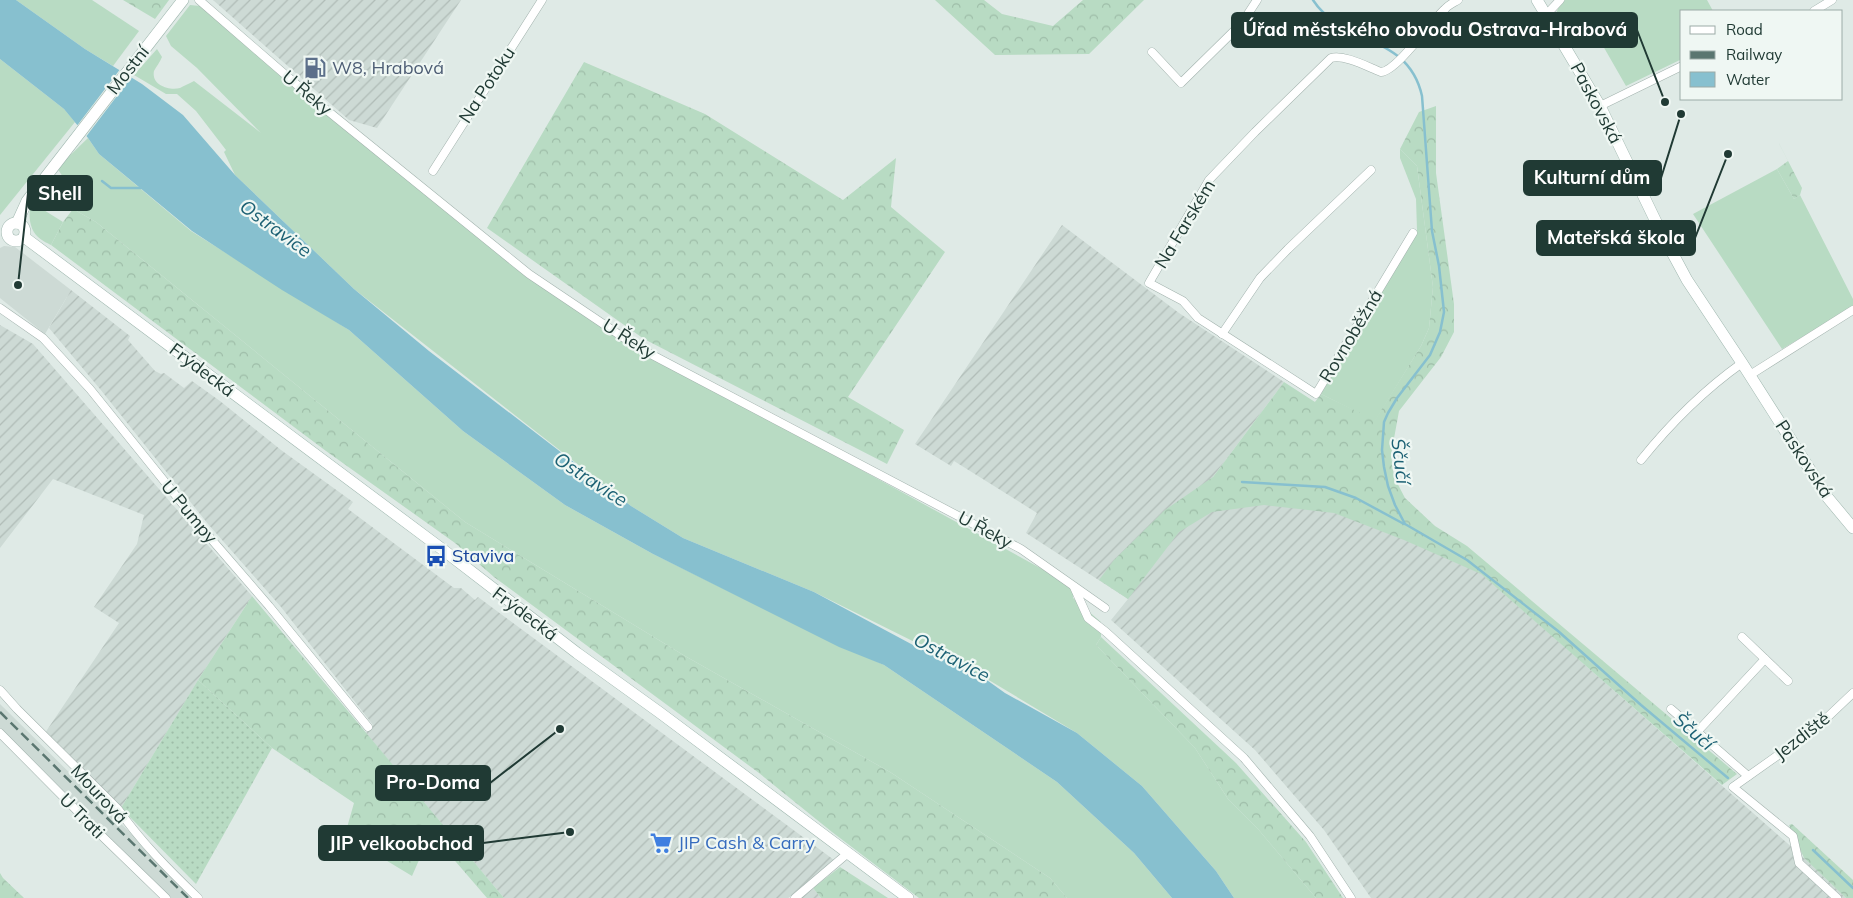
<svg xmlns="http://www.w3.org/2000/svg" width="1853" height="898" font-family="Mulish,sans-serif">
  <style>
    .built { fill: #cddad5 }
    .industrial { fill: url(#industrial-furrows) }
    .grass { fill: #b8dbc3 }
    .forest { fill: url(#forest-crowns) }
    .garden { fill: url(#garden-dots) }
    .water { fill: #87c0cf }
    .pier { fill: #dfeae6 }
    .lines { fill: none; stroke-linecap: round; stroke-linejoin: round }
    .stream { stroke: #87c0cf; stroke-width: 2.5 }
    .minor-casing { stroke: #a2b2ad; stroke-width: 9 }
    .secondary-casing { stroke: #9eb6ae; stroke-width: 12 }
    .minor { stroke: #fff; stroke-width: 8 }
    .secondary { stroke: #fff; stroke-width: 11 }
    .rail { stroke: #5a7670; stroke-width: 2.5; stroke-dasharray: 10 5; stroke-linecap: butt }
    .labels { text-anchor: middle; stroke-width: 4.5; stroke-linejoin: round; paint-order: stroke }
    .service-label { font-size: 18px; fill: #4e5e75; stroke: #eff7f3; text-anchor: start }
    .street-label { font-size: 18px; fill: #203a34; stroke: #eff7f3 }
    .transit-label { font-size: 18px; fill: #164399; stroke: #eff7f3; text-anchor: start }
    .shop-label { font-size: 18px; fill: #366cbe; stroke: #eff7f3; text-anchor: start }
    .water-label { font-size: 19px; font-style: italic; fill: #1c6174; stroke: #eff7f3 }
    .leader { fill: none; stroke: #203a34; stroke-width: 2 }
    .callout-dot { fill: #203a34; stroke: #eff7f3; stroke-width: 2 }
    .callout { fill: #203a34; stroke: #203a34; stroke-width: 2 }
    .callout-label { font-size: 19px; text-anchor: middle; font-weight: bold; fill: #fff }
  </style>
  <defs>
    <pattern id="industrial-furrows" width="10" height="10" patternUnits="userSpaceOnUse" patternTransform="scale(1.25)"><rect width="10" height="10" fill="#cddad5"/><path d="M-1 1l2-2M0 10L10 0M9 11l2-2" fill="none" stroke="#b0bcb7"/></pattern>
    <pattern id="forest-crowns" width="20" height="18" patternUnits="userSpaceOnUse" patternTransform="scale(1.25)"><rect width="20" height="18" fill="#b8dbc3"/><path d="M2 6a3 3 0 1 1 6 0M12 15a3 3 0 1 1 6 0" fill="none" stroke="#9ebda8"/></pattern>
    <pattern id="garden-dots" width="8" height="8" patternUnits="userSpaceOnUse" patternTransform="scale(1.25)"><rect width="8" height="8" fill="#b8dbc3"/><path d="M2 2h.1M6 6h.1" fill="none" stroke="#9ebda8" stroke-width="1.8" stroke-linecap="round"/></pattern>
  </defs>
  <rect width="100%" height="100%" fill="#dfeae6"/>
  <g class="built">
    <path d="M4 246 15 247 71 290 45 334 0 298V248Z"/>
    <path d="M0 704 196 898H171L0 729Z"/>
  </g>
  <g class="industrial">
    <path d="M213 0H461L377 128 349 120Z"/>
    <path d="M1062 225 1179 313 1284 382 1213 477 1290 479 1460 555 1804 858 1846 898H1371L1324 830 1255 750 1111 620 1128 599 1026 533 1037 513 954 461 951 466 915 444Z"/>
    <path d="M71 290 130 336 128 340 155 371 161 374 164 373 184 388 192 381 220 401 281 450 353 502 348 509 454 588H461L475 600 478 597 834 860 788 898H504L366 733 373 725 281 607 208 524 100 389 49 328Z"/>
    <path d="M0 325 33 344 252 596 200 677 121 808 45 733 119 623 94 607 137 544 144 515 53 479 0 548Z"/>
    <path d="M813 888 821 898H801Z"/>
  </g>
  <g class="grass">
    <path d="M16 0H92L139 31 113 66 85 49Z"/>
    <path d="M1565 0H1707L1713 11H1682V59L1626 86 1591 25 1567 35 1556 14 1559 6Z"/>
    <path d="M190 5 200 6 529 274 639 348 1073 586V598L1101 622V637L1096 645 1195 748 1228 799 1258 829 1316 898H1234L1216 871 1142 786 1077 733 977 673 814 592 683 538 631 506 354 289 235 175 224 152 226 150 196 111 177 94H166L134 75 157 49 162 57C160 62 156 67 154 71 151 85 169 91 180 88 184 86 190 83 194 81L261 133 197 68 171 46 166 36Z"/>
    <path d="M0 59 64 109 75 122 0 215Z"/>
    <path d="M88 138 99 154 191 231 349 330 463 431 565 505 653 554 769 611 884 665 1057 782 1134 853 1172 898H1067L1050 878 890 772 685 656 465 522 96 222 73 209 82 198 75 195 57 168Z"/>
    <path d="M1400 149 1417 166 1433 287 1429 328 1421 346 1375 421 1321 394 1417 230 1416 199 1400 158Z"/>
    <path d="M1777 169 1794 199 1800 195 1853 299V307L1782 349 1693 214Z"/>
    <path d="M45 189 49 191 39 207 63 222 51 245C47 243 41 240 38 237 25 225 27 195 45 189Z"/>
  </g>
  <g class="forest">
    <path d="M123 0H169L155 19Z"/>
    <path d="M935 0H984L1002 14 1053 26 1083 0H1144L1089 54 995 55Z"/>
    <path d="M584 62 705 114 843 200 896 158 891 207 945 252 848 397 904 430 887 464 644 339 487 228Z"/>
    <path d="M1756 99 1802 188 1800 195 1794 199 1777 169 1788 161Z"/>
    <path d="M1436 106V173L1454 304V332L1441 357 1399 411 1391 455 1394 477 1405 498 1435 526 1467 546 1737 774 1722 785 1481 574 1404 540 1334 513 1264 505 1212 512 1179 532 1128 599 1099 580 1114 560 1165 510 1213 477 1284 382 1315 402 1321 394 1375 420 1421 346 1429 328 1433 287 1417 166 1400 149 1419 112Z"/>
    <path d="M73 209 96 222 465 522 685 656 890 772 1050 878 1067 898H919L832 832 759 773 494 577 455 543 326 451 51 245 63 222Z"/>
    <path d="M252 596 504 898H487L431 833 412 876 364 847 344 838 354 803 272 748 198 680Z"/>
    <path d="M1101 637 1236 763 1306 842 1343 898H1316L1258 829 1228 799 1195 748 1096 645Z"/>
    <path d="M1792 824 1853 880V898H1846L1804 858 1789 825Z"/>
    <path d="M840 867 888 898H821L813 888Z"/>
    <path d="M0 873 3 878 24 898H0Z"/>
  </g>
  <path class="garden" d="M198 680 272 748 196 884 121 808Z"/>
  <path class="water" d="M0 0H16L85 49 142 84 183 115 235 175 354 289 429 351 631 506 683 538 814 592 913 645 977 673 1005 693 1077 733 1142 786 1216 871 1234 898H1172L1134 853 1057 782 884 665 839 647 653 554 565 505 463 431 349 330 282 290 192 231 99 154 88 138 64 109 0 59Z"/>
  <path class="pier" d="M121 68 133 75 85 138 76 127Z"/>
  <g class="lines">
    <g class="stream">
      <path d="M1313 0C1342 45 1408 33 1422 96L1432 231 1439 266 1444 312 1440 332 1430 355 1397 398 1388 413 1384 422 1382 450 1384 467 1388 486 1395 505 1405 524 1467 560 1558 631 1641 705 1728 778"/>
      <path d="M102 181 111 188H141"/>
      <path d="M1242 482 1325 487 1356 498 1404 524"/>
      <path d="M1813 850 1853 888"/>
    </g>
    <g class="minor-casing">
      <g id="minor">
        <path d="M199 0 318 103 529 274 639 348 1021 549 1105 608"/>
        <path d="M1814 11 1832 0"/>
        <path d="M1546 15 1560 0"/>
        <path d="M1152 52 1181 83 1242 23 1257 0"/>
        <path d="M1600 106 1682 66"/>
        <path d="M433 171 542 0"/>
        <path d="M1413 233 1316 394 1198 318 1183 301 1149 283 1209 180 1255 132 1331 58C1344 54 1368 67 1381 72 1397 71 1431 21 1445 9 1448 5 1453 3 1458 0"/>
        <path d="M0 308 43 338 90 389 206 533 269 606 368 727"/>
        <path d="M1222 334 1260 278 1288 249 1371 170"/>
        <path d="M1750 375 1853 310"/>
        <path d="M1641 460C1670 424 1704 390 1742 363"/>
        <path d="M1074 587 1088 618 1106 632 1244 758 1310 836 1351 898"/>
        <path d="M1742 637 1788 681"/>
        <path d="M0 690 17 709 118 809C141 842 169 870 198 898"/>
        <path d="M1671 709 1748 776"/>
        <path d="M1697 732 1765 659"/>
        <path d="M0 733 104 838 166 898"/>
        <path d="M795 898 848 853"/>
        <path d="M1837 898 1799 863 1793 836 1733 787 1815 729 1853 693"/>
      </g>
    </g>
    <g class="secondary-casing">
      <g id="secondary">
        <path d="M1537 0 1600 106 1660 230 1687 280 1742 363 1828 498 1853 528"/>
        <circle cx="16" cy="232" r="9"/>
        <path d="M17 223 27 201 183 0"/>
        <path d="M24 237 442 549 577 653 659 712 908 898"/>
      </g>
    </g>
    <use href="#minor" class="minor"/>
    <use href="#secondary" class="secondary"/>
    <path class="rail" d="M0 712 188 898"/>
  </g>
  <defs>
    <g id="fuel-bare" transform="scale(1.725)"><path d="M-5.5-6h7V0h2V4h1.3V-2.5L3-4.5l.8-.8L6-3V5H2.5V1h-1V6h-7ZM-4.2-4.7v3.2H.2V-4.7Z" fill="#5c6f8a" stroke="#eff7f3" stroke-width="2.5" paint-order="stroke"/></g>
    <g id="bus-bare" transform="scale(1.725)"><path d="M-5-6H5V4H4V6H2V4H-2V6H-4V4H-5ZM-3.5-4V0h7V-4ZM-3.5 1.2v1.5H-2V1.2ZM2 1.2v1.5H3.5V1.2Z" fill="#1a4fb4" stroke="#eff7f3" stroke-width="2.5" paint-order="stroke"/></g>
    <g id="supermarket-bare" transform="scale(1.725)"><path d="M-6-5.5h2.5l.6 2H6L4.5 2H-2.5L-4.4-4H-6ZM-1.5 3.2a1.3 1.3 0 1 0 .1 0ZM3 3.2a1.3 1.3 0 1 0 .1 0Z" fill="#3f7fe0" stroke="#eff7f3" stroke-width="2.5" paint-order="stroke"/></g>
  </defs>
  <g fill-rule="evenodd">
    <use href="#fuel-bare" x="315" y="68"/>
    <use href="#bus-bare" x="436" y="556"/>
    <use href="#supermarket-bare" x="661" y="843"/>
  </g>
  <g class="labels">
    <g class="service-label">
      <text x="332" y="74">W8, Hrabová</text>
    </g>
    <g class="street-label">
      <text transform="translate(128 70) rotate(-52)" y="6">Mostní</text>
      <text transform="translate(487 85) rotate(-57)" y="6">Na Potoku</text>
      <text transform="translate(307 93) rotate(40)" y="6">U Řeky</text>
      <text transform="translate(1596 103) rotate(62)" y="6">Paskovská</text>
      <text transform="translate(1185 224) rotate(-59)" y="6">Na Farském</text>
      <text transform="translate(1351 336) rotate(-59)" y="6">Rovnoběžná</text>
      <text transform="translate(629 339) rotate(32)" y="6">U Řeky</text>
      <text transform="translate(202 370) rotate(37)" y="6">Frýdecká</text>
      <text transform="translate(1804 459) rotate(57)" y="6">Paskovská</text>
      <text transform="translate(189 512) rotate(50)" y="6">U Pumpy</text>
      <text transform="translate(985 530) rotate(28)" y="6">U Řeky</text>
      <text transform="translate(525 614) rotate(37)" y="6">Frýdecká</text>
      <text transform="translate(1802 736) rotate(-38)" y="6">Jezdiště</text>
      <text transform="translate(99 794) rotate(47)" y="6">Mourová</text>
      <text transform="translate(82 816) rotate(45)" y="6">U Trati</text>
    </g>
    <g class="transit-label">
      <text x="452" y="562">Staviva</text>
    </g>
    <g class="shop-label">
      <text x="678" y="849">JIP Cash &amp; Carry</text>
    </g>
    <g class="water-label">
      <text transform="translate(276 228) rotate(36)" y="7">Ostravice</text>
      <text transform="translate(1401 461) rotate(83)" y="7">Ščučí</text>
      <text transform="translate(591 479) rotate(33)" y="7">Ostravice</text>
      <text transform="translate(952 657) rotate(28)" y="7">Ostravice</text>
      <text transform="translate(1694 731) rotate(41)" y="7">Ščučí</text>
    </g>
  </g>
  <path class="leader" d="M1665 102L1637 30M1681 114L1661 178M18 285L28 193M1728 154L1695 238M560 729L490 783M570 832L483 843"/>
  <g class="callout-dot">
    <circle cx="1665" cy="102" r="5"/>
    <circle cx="1681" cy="114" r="5"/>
    <circle cx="18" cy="285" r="5"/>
    <circle cx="1728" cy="154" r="5"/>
    <circle cx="560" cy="729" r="5"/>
    <circle cx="570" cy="832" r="5"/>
  </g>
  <g class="callout">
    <rect x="1232" y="13" width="405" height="34" rx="5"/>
    <rect x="1524" y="161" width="137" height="34" rx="5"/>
    <rect x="28" y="176" width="64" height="34" rx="5"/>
    <rect x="1537" y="221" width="158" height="34" rx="5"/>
    <rect x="376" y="766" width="114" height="34" rx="5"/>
    <rect x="319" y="826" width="164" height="34" rx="5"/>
  </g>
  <g class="callout-label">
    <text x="1435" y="36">Úřad městského obvodu Ostrava-Hrabová</text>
    <text x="1592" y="184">Kulturní dům</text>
    <text x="60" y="200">Shell</text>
    <text x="1616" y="244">Mateřská škola</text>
    <text x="433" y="789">Pro-Doma</text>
    <text x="401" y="850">JIP velkoobchod</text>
  </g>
  <rect x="1680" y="10" width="162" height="90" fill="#eff7f3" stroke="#9caba7"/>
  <rect x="1690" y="26" width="25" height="8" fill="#ffffff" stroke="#9caba7"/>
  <text x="1726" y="35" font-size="15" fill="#203a34">Road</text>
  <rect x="1690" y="51" width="25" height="8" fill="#5a7670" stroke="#9caba7"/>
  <text x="1726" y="60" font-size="15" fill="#203a34">Railway</text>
  <rect x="1690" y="72" width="25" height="15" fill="#87c0cf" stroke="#9caba7"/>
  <text x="1726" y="85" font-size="15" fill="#203a34">Water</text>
</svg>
